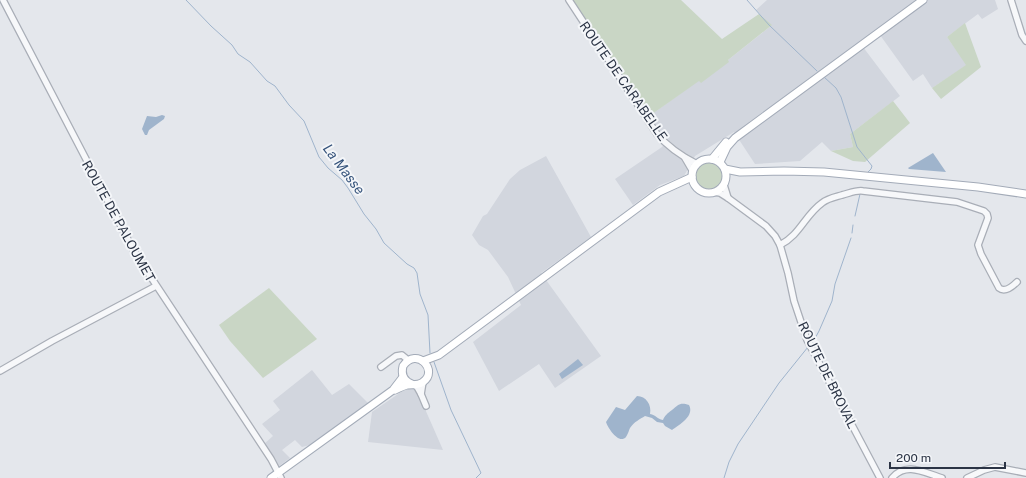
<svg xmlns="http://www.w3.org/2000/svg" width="1026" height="478" font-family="'Public Sans',sans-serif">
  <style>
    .built { fill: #d2d6de }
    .green { fill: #c9d6c5 }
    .water { fill: #9fb4cc }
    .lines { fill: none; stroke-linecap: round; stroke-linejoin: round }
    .stream { stroke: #9fb4cc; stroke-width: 1 }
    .minor-casing { stroke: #a9aeb7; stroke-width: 8 }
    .major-casing { stroke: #a3abb8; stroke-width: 9 }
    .minor { stroke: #f7f8fa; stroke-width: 5.5 }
    .major { stroke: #fff; stroke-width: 7 }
    .labels { text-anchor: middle; stroke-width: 4; stroke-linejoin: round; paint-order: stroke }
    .street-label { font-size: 13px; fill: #2b3445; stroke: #f4f6f9 }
    .water-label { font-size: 14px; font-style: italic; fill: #34527a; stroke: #f4f6f9 }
  </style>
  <rect width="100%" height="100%" fill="#e4e7ec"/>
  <g class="built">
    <path d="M767 0H995L998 9 982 19 978 14 947 37 967 65 932 88 923 74 913 81 880 35 863 47 900 96 850 134 853 147 831 151 822 142 800 161 755 164 734 132 695 156 684 176 660 185 633 205 615 179 662 147 667 141 660 135 648 117 699 80 701 82 728 62V60L771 26 756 10Z"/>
    <path d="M546 156 591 237 541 273 601 356 555 388 539 364 499 391 473 342 521 305 508 277 488 250 479 245 472 235 483 216 487 214 510 179 520 170Z"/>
    <path d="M312 370 332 395 349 384 368 403 310 445 302 447 295 440 282 450 290 458 279 466 264 444 273 436 262 424 280 410 273 401Z"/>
    <path d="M408 389H413L418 393 443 450 368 442 372 412 401 392Z"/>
  </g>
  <g class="green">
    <path d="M569 0H681L722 39 759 14 772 25 728 60 729 62 701 83 699 81 648 117Z"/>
    <path d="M965 23 981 67 941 99 932 88 966 65 947 37Z"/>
    <path d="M893 101 910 123 865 162 853 161 831 151 853 147 850 134Z"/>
    <circle cx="708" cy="176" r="15"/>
    <path d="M269 288 317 339 263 378 230 341 219 325Z"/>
  </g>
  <g class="water">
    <path d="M162 115 165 116 164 119 149 130 147 135H145L142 129 147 116 156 117Z"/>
    <path d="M933 153 946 172 909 169 908 168Z"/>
    <path d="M578 359 583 365 562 379 559 374Z"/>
    <path d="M637 396C646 396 652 405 650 414 656 415 657 419 663 420 665 415 667 414 672 410 678 405 680 402 689 405 695 416 679 425 672 430L665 426 663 423 657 422 652 418 645 416C640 419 634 422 630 428 629 430 628 434 626 437 619 445 608 428 606 422L616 407 625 410Z"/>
  </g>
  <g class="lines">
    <g class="stream">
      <path d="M186 0 211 26 232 45 238 54 250 62 267 81 275 86 289 105 304 121 319 157 328 168 342 180 348 188 364 214 376 229 384 243 407 264 414 268 417 273 420 294 428 315 430 353"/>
      <path d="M747 0 769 25 817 71"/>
      <path d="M824 77 836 88 841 97 857 147 872 166 871 169 868 172"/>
      <path d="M855 216 860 194"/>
      <path d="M852 233 853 225"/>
      <path d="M812 344 819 331 832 301 835 284 851 238"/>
      <path d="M434 362 451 410 481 473 476 478"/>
      <path d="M724 478 729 462 738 444 779 383 808 347"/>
    </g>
    <g class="minor-casing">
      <g id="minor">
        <path d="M3 0 135 253 271 459 281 478"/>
        <path d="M569 0 657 134C668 147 681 156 697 164"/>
        <path d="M1011 0 1022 35 1026 41"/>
        <path d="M685 158 692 170"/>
        <path d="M724 185 728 198"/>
        <path d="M714 192 720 193 728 198 766 226 775 236 780 245 788 273 794 301 807 340 880 478"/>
        <path d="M780 245C800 235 805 215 822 203 828 198 835 197 842 195 850 193 856 190 863 191L957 202 984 211 987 214 988 218 978 245 981 254 999 288C1005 293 1012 287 1017 282"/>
        <path d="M381 367 396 356 402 355 408 360"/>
        <path d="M0 371 52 341 156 286"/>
        <path d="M414 385 417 387 421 394 423 382"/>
        <path d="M421 394 426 406"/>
        <path d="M892 478C906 461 925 473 942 478"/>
        <path d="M967 478 984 470 995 467 1026 473"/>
      </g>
    </g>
    <g class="major-casing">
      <g id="major">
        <circle cx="709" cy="176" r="17"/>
        <path d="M712 159 726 142"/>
        <path d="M720 162 727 147 735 138 923 0"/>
        <path d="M725 169 740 172 784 171 824 172 978 187 1026 194"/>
        <path d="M423 361 439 355 659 192 692 177"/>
        <path d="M395 390C399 388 403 386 407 385 412 384 418 386 423 382 439 371 417 346 403 366 401 374 403 381 412 384"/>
        <path d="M271 478 393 390 403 377"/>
      </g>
    </g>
    <use href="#minor" class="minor"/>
    <use href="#major" class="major"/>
  </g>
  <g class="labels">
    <g class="street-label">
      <text transform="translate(624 81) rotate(55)" y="5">ROUTE DE CARABELLE</text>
      <text transform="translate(119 221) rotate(61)" y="5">ROUTE DE PALOUMET</text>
      <text transform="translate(828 375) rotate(64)" y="5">ROUTE DE BROVAL</text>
    </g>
    <g class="water-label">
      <text transform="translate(344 169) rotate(53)" y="5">La Masse</text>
    </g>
  </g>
  <path d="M890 462v6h115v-6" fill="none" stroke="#2b3445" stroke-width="2"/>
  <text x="896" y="462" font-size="12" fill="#2b3445" stroke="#f4f6f9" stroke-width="3" paint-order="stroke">200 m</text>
</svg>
